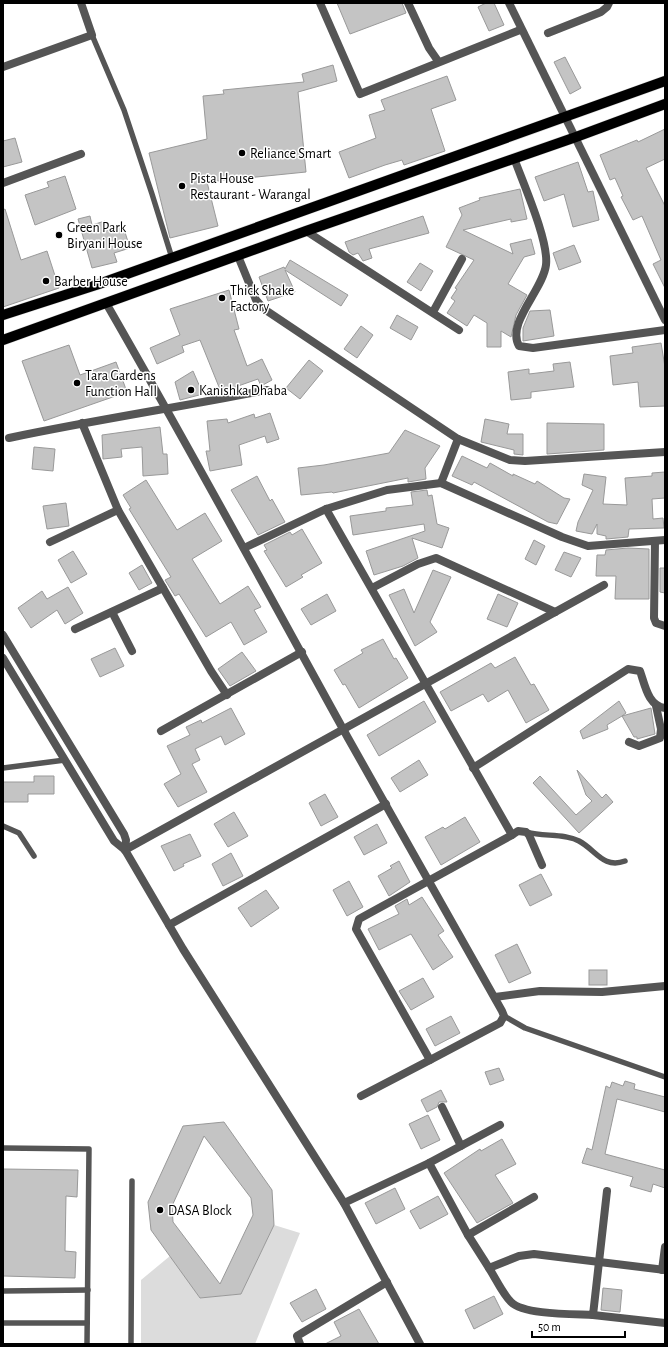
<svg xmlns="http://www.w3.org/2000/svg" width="668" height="1347" font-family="'Alegreya Sans',sans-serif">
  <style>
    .green { fill: #dcdcdc }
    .building { fill: #c4c4c4; stroke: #999; fill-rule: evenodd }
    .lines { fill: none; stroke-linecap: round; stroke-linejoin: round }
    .primary-casing { stroke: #dbdbdb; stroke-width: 11 }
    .service { stroke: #555; stroke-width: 5.5 }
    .minor { stroke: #555; stroke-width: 8 }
    .tertiary { stroke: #555; stroke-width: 8 }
    .primary { stroke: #000; stroke-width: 10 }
    .poi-dot { fill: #000; stroke: #fff; stroke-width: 1.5 }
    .labels { text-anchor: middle; stroke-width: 3; stroke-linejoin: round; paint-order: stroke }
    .poi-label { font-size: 14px; fill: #000; stroke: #fff; text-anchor: start }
  </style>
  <rect width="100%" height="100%" fill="#fff"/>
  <path class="green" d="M274 1225 300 1233 255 1344H141V1280L170 1256 200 1298 241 1294Z"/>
  <g class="building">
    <path d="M337 3H402L406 13 350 34Z"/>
    <path d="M486 3H494L504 25 489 31 478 7Z"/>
    <path d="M565 57 581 88 570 94 554 62Z"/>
    <path d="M333 65 337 81 298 92 306 172 207 182 218 226 170 238 149 153 207 139 203 96 224 94 223 90 304 82 302 74Z"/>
    <path d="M447 76 456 100 431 109 445 151 404 165 402 160 385 165 349 178 339 152 376 138 369 115 385 110 381 100Z"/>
    <path d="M665 129V159L646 168 665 206V288L653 264 661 260 642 216 633 220 621 197 623 196 615 178 610 180 600 155 637 140 638 142Z"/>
    <path d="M15 138 22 162 3 167V141Z"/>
    <path d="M578 162 588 192 593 191 599 220 573 227 564 194 544 201 535 177Z"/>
    <path d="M65 176 76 209 35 225 25 195 49 187 47 182Z"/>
    <path d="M520 189 527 219 511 222V219L463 230 513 254 510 244 531 239 535 254 524 257 508 284 527 295 516 315 511 337 501 331V347H487V323L474 315 467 326 447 313 455 301 451 298 457 289 455 288 474 260 446 247 462 215 459 208 480 200 479 198Z"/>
    <path d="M5 209 21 260 47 251 59 288 3 307V210Z"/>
    <path d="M90 216 92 225 105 221 108 231 123 226 130 248 114 253 117 262 92 268 78 219Z"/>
    <path d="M423 216 429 233 369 249 372 258 363 261 358 253 353 255 349 252 345 242Z"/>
    <path d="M574 245 581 262 559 270 553 253Z"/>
    <path d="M290 260 348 295 341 306 285 270 295 292 268 301 259 277 284 267 285 269Z"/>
    <path d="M420 263 433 271 421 291 407 282Z"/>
    <path d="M229 290 239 329 234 330 247 366 262 359 272 380 261 386 258 379 221 392 200 340 182 346 184 352 157 364 150 348 180 335 170 309Z"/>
    <path d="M550 310 554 336 523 341V328L530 311Z"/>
    <path d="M397 315 418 327 411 340 390 328Z"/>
    <path d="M361 326 373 335 357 358 344 349Z"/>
    <path d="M661 343 665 367V406L640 407 638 382 613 385 610 356 633 353 632 347Z"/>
    <path d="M69 345 80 375 116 362 127 392 44 421 22 361Z"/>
    <path d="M309 360 323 371 300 399 286 388Z"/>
    <path d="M570 362 574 387 531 392V398L511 400 508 372 529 369V374L554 371 553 364Z"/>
    <path d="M193 371 203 394 180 400 175 382Z"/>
    <path d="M270 413 279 439 267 443 265 436 239 445 242 465 210 471 206 451H210L207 421 227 419 228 423 254 414 255 418Z"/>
    <path d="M485 419 509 424 507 434H523V455L514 454V450L481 442Z"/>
    <path d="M547 423 604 424V450L547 454Z"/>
    <path d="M160 427 163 454H167L168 474 143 476 142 447 121 449 122 457 103 459 102 435Z"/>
    <path d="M405 430 440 446 425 468 426 479 408 482V478L333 493 332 492 301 495 298 468 324 465 389 453Z"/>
    <path d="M34 447 55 449 53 471 32 469Z"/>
    <path d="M462 456 487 468 490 463 513 476V474L535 484 537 481 564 498 570 499 557 524 548 522 474 482 472 485 452 476Z"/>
    <path d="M665 472V498L652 499 653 519 663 518 664 528 629 529 628 537 606 539V536L597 534V524L592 534 576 531 578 522 593 490 582 485 584 474 606 477 603 504 627 505 625 478 652 476V473Z"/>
    <path d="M257 476 270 501 272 499 285 522 258 535 231 490Z"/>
    <path d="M146 480 177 530 205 513 222 541 192 559 220 604 248 586 261 607 254 610 267 632 244 645 231 622 206 637 179 594 175 596 165 580 171 577 129 509 131 508 123 495Z"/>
    <path d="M427 490 428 496 432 495 437 524 449 528 442 548 412 538 418 558 403 566 374 575 366 551 425 531 424 524 353 535 350 516 386 511V508L413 505 411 492Z"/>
    <path d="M66 503 69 526 47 529 43 506Z"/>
    <path d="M302 529 322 563 301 575 303 577 286 587 264 551 267 550 264 545 290 532 292 535Z"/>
    <path d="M534 540 545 546 536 565 525 559Z"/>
    <path d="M628 548 649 549V599H615L616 576H596L597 555H605L606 550Z"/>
    <path d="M73 551 87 574 71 583 58 560Z"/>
    <path d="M564 552 581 558 571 577 555 570Z"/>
    <path d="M142 565 152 583 139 590 129 573Z"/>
    <path d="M660 568H665V593L660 592Z"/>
    <path d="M433 570 451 577 430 622 437 632 415 646 389 595 404 589 414 613Z"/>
    <path d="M68 587 83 613 65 624 57 610 31 628 18 608 42 591 47 599Z"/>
    <path d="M327 594 336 611 311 625 301 609Z"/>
    <path d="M498 594 518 603 507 627 487 619Z"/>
    <path d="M383 639 394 659 396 658 408 678 359 708 345 684 343 685 334 670 363 653 361 650Z"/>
    <path d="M115 648 124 666 100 677 91 659Z"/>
    <path d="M242 652 256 671 230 686 218 669Z"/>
    <path d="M515 657 531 685 534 684 549 710 526 723 508 690 488 702 483 694 451 711 440 692 491 663 495 668Z"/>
    <path d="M424 701 436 722 379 756 367 735Z"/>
    <path d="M619 701 626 713 622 716 651 708 655 734 637 739V737H634L622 716 607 725 608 729 583 739 580 731Z"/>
    <path d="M231 708 245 734 225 745 221 736 195 749 200 760 192 764 207 792 178 807 164 784 181 774 167 746 190 735 186 727 201 720 202 723Z"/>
    <path d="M419 760 428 775 400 792 391 778Z"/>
    <path d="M577 770 602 798 606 794 613 802 579 833 533 783 540 776 576 815 592 801 586 795Z"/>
    <path d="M34 776H54V794H28V802H3V782H34Z"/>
    <path d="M325 794 338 817 321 826 309 803Z"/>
    <path d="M234 812 248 836 228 847 214 824Z"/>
    <path d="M465 817 480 842 441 865 425 837 443 827 445 829Z"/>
    <path d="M377 824 387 843 364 855 354 837Z"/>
    <path d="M190 834 201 856 183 864 184 866 174 871 161 846Z"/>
    <path d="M231 853 243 876 223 886 212 864Z"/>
    <path d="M399 861 410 882 389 896 378 876 392 868 390 866Z"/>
    <path d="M541 874 552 895 530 906 519 885Z"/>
    <path d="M349 881 363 907 347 916 333 890Z"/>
    <path d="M266 890 279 908 251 927 238 908Z"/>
    <path d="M422 897 444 931 438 935 453 957 433 970 411 934 379 950 368 929 399 914 395 906 407 899 409 905Z"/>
    <path d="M517 944 531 973 509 983 495 955Z"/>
    <rect x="589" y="970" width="18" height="15"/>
    <path d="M423 978 434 997 411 1010 399 991Z"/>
    <path d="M451 1016 460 1033 435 1046 426 1029Z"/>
    <path d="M499 1068 504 1080 490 1085 485 1072Z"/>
    <path d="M625 1081 635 1084 634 1089 665 1097V1112L617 1099 605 1154 665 1170V1188L653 1184 651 1192 630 1186 633 1177 582 1163 587 1148 592 1150 606 1086 610 1088 612 1082 623 1086Z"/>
    <path d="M441 1090 447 1102H439L437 1107 427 1112 421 1100Z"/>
    <path d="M428 1115 440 1140 421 1149 409 1124Z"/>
    <path d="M224 1122 272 1190 274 1225 241 1294 200 1298 151 1230 148 1202 183 1126ZM204 1136 251 1198 253 1215 220 1284 173 1222 172 1206Z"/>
    <path d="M502 1139 516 1164 495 1175 513 1203 477 1223 444 1173 480 1149 481 1151Z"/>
    <path d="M3 1169 78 1170 77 1197 66 1196 65 1251 76 1252 75 1278 3 1276Z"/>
    <path d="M395 1188 405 1209 376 1224 365 1203Z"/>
    <path d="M438 1196 448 1214 420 1229 410 1211Z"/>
    <path d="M603 1288 622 1290 620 1312 601 1310Z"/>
    <path d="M316 1289 326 1309 302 1322 290 1303Z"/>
    <path d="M494 1296 503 1314 474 1329 465 1310Z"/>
    <path d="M359 1309 379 1344H325L341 1336 334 1322Z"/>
  </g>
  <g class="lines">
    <g class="primary-casing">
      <g id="primary">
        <path d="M3 315 99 284 665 81"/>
        <path d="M3 340 306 231 576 137 665 104"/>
      </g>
    </g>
    <g class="service">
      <path d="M92 35 124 110 152 194 172 258"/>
      <path d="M3 768 65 760"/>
      <path d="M3 826 19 833 34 856"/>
      <path d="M527 832C543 837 564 833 579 841 596 850 603 869 625 861"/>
      <path d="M504 1016 525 1028 665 1077"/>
      <path d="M3 1148 89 1149 87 1344"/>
      <path d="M3 1291 88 1290"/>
      <path d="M3 1323H87"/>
      <path d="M131 1344 132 1181"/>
    </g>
    <g class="minor">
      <path d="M320 3 360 94 520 30"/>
      <path d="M408 3 429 48 438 61"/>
      <path d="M509 3 665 320"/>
      <path d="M548 33 601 12 607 7 609 3"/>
      <path d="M3 67 92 35 81 3"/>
      <path d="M514 158C523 183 549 241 546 265 543 290 506 323 519 346L533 348 665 330"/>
      <path d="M3 183 81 154"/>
      <path d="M306 231 459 330"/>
      <path d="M238 256 256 300 264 309 458 439 510 460 525 461 665 452"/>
      <path d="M106 303C189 447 268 593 348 738 399 829 451 920 502 1011L504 1016 500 1023 430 1060 356 929 359 919 512 835 518 831 526 832 529 835 542 865"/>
      <path d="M433 312 462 259"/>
      <path d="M82 423 118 510 211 671 227 695"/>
      <path d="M9 438C94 420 181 407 267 390"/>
      <path d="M441 483 458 439"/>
      <path d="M326 509 512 835"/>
      <path d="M655 541 654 618 656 623 665 626"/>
      <path d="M50 542 118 510"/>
      <path d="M244 548 326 509 387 490 441 483 562 537 588 546 665 540"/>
      <path d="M372 588 418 564 436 558 555 612"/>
      <path d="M112 612 132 651"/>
      <path d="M75 629 163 588"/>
      <path d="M161 731 302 652"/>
      <path d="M629 742 639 746 660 738 661 729 656 706"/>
      <path d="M473 768 628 669 640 671C645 685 648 706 665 708"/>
      <path d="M125 850 604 585"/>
      <path d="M169 925 386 804"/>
      <path d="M495 997 540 991 602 992 665 986"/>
      <path d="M361 1096 430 1060"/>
      <path d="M442 1107 461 1146"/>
      <path d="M429 1163 468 1235 489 1268 519 1256 534 1254 665 1270"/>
      <path d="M344 1203 429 1163 500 1125"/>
      <path d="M468 1235 534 1197"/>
      <path d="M489 1268C496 1279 502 1293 511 1302 524 1315 574 1314 593 1315L607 1191"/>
      <path d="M662 1270 665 1247"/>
      <path d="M593 1315 665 1323"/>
      <path d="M300 1344 297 1336 387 1282"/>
    </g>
    <g class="tertiary">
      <path d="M3 635 124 834 126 840 125 850"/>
      <path d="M3 658 114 841 125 850 183 949 344 1203 420 1344"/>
    </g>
    <use href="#primary" class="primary"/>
  </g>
  <g class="poi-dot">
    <circle cx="242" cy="153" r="4"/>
    <circle cx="182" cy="186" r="4"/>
    <circle cx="59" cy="235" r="4"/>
    <circle cx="46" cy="281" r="4"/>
    <circle cx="222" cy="298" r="4"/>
    <circle cx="77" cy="383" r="4"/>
    <circle cx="191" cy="390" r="4"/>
    <circle cx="160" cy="1210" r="4"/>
  </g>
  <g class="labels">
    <g class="poi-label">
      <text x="250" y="158">Reliance Smart</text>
      <text x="190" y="183">Pista House<tspan x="190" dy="16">Restaurant - Warangal</tspan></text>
      <text x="67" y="232">Green Park<tspan x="67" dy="16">Biryani House</tspan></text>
      <text x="54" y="286">Barber House</text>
      <text x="230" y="295">Thick Shake<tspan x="230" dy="16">Factory</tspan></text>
      <text x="85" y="380">Tara Gardens<tspan x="85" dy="16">Function Hall</tspan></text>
      <text x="199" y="395">Kanishka Dhaba</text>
      <text x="168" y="1215">DASA Block</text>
    </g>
  </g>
  <rect width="668" height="1347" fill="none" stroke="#000000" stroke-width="8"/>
  <path d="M532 1331v6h93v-6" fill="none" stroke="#000000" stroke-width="2"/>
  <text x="538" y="1331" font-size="12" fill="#000000" stroke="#ffffff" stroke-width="3" paint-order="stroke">50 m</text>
</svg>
